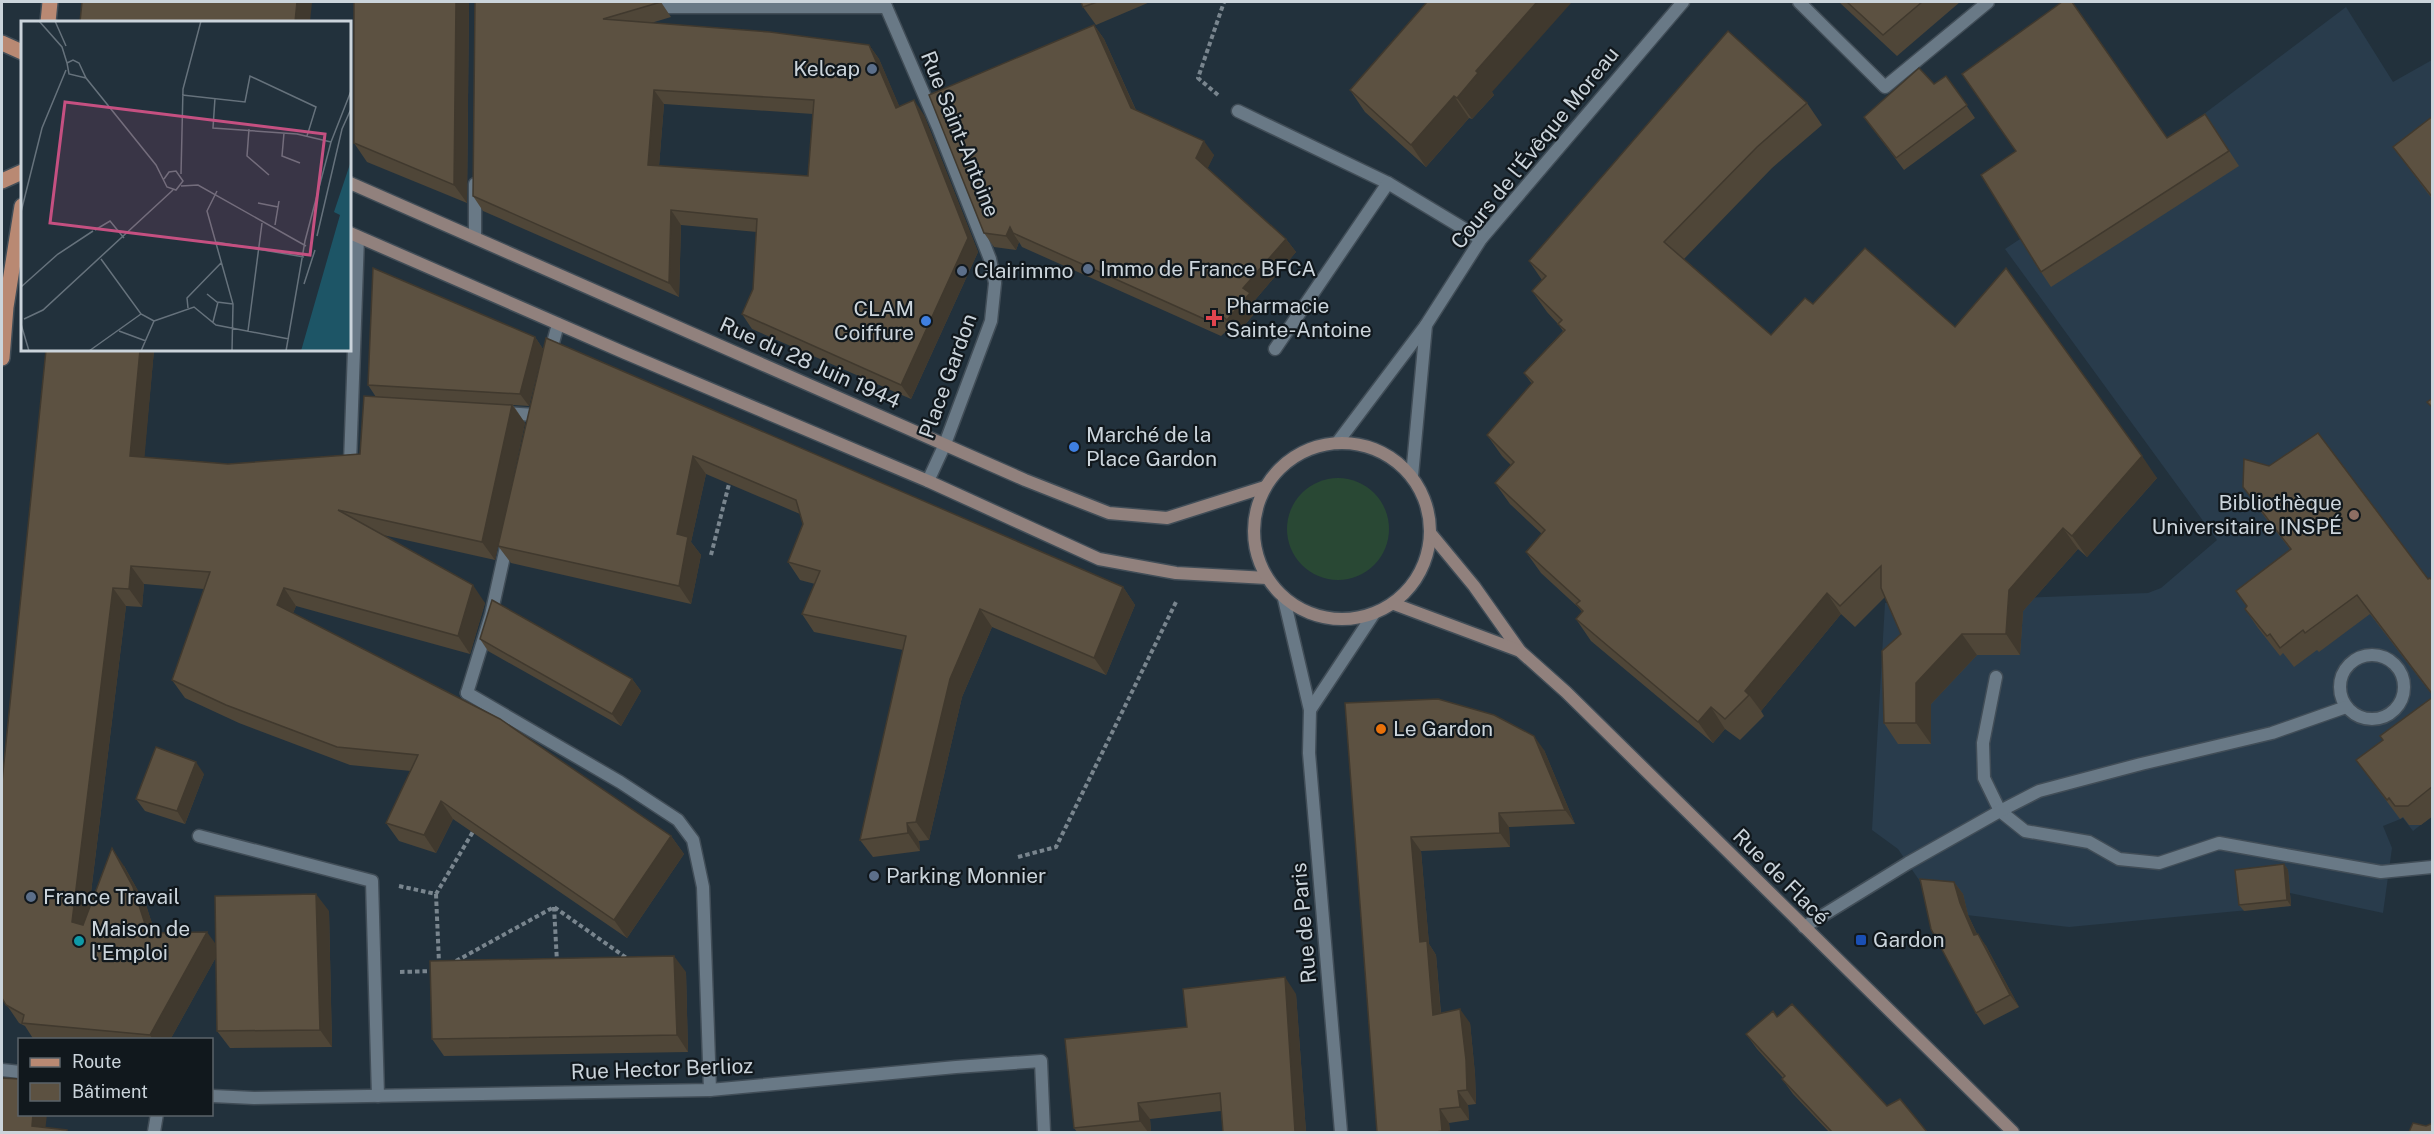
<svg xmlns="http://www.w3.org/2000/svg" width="2434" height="1134" font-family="'Public Sans',sans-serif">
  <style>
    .built { fill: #293c4c }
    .grass { fill: #294834 }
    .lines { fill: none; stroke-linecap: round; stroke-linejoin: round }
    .service-casing { stroke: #414d57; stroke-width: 15 }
    .pedestrian-casing { stroke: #414d57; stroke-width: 15 }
    .minor-casing { stroke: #414d57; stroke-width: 15 }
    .tertiary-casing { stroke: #414d57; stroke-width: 15 }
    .secondary-casing { stroke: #414d57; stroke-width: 15 }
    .primary-casing { stroke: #414d57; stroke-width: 18 }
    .path { stroke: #79858e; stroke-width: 4; stroke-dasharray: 4.5 3; stroke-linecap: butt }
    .service { stroke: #697986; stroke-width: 12 }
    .pedestrian { stroke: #697986; stroke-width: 12 }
    .minor { stroke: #697986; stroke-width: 12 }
    .tertiary { stroke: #697986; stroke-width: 12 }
    .secondary { stroke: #91817d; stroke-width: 12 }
    .primary { stroke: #b98973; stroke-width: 15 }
    .wall { fill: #4f4638; fill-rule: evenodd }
    .shaded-wall { fill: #40392e }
    .building { fill: #5c5141; stroke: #40392e; stroke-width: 1.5; fill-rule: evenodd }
    .service-dot { fill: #5c6f8a; stroke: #11181d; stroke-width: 2 }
    .health-dot { fill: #e0444e; stroke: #11181d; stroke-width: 2 }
    .shop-dot { fill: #3f7fe0; stroke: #11181d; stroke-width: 2 }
    .education-dot { fill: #8d6e63; stroke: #11181d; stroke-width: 2 }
    .food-dot { fill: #e8710a; stroke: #11181d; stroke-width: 2 }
    .transit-dot { fill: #1a4fb4; stroke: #11181d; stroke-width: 2 }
    .culture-dot { fill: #0f9aa8; stroke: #11181d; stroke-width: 2 }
    .labels { text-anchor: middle; stroke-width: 4.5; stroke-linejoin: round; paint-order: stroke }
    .poi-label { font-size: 21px; fill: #cbd4db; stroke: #11181d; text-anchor: start }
    .street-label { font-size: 21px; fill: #cbd4db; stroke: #11181d }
    .inset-road { fill: none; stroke: #66727c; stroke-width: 1.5 }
    .view { fill: #c55081; fill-opacity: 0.15; stroke: #c55081; stroke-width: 3 }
    .inset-edge { fill: none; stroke: #cbd4db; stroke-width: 3 }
  </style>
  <rect width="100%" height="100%" fill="#22313c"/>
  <path class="built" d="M2346 7 2393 82 2432 60V816L2413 831 2403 818 2383 826 2392 848 2383 913 2290 893 2291 906 2069 927 1933 911 1919 880 1898 849 1872 830 1885 603 2148 593 2161 588 2217 540 2005 249 2168 141Z"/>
  <circle class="grass" cx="1338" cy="529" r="51"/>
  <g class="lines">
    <g class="service-casing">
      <g id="service">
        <path d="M1238 111 1388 183"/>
        <path d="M1275 349 1388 183 1481 239"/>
        <circle cx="2372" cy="687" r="32"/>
        <path d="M1996 677 1983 743 1984 778 2000 811 2025 831 2089 842 2119 859 2159 863 2219 843 2381 872 2432 867"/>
        <path d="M1804 927 1908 863 2000 811 2039 791 2141 764 2272 733 2346 707"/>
      </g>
    </g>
    <g class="pedestrian-casing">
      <g id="pedestrian">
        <path d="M550 354 558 324"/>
        <path d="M467 693 491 615 508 538"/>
      </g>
    </g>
    <g class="minor-casing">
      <g id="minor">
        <path d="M884 2 938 127 990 259 995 283 991 321 945 444 928 481"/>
        <path d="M1799 2 1885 87 1988 2"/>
        <path d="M650 7H886"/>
        <path d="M475 237V184"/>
        <path d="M502 413 535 415"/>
        <path d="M350 463 358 237"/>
        <path d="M467 693 620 782 678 820 693 840 703 887 710 1090"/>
        <path d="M199 836 372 881 378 1096"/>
        <path d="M2 1070 20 1072"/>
        <path d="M212 1096 254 1098 710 1090 956 1067 1041 1061 1044 1132"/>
        <path d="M154 1132 157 1114"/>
      </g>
    </g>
    <g class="tertiary-casing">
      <g id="tertiary">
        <path d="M1337 443 1426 325 1481 239 1683 2"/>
        <path d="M1412 476 1426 325"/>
        <path d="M1284 599 1310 710 1309 753 1341 1132"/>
        <path d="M1310 710 1373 615"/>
      </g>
    </g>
    <g class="secondary-casing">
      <g id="secondary">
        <path d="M350 183 1025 480 1109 513 1167 518 1265 487"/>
        <path d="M350 233 625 353 928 481 1099 559 1176 573 1267 578"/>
        <circle cx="1342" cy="531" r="88"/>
        <path d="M1431 534 1474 586 1520 651 1566 692 2013 1132"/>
        <path d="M1394 604 1520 651"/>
      </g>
    </g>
    <g class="primary-casing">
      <g id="primary">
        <path d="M48 22 50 2"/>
        <path d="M2 43 22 52"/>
        <path d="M2 181 22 172"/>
        <path d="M2 358 6 307 22 206"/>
      </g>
    </g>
    <g class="path">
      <path d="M1218 95 1198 78 1224 2"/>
      <path d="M711 555 729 484"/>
      <path d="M1018 857 1056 847 1177 600"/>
      <path d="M399 886 436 894 474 830"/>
      <path d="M436 894 439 963"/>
      <path d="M554 907 557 962"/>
      <path d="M456 961 554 907 628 959"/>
      <path d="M400 972 435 971"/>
    </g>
    <use href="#service" class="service"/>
    <use href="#pedestrian" class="pedestrian"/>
    <use href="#minor" class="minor"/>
    <use href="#tertiary" class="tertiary"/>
    <use href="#secondary" class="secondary"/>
    <use href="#primary" class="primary"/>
  </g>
  <g class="wall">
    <path d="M354 2H469L467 203 367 162 354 143Z"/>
    <path d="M475 2H661L671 17 651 23 869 45 879 59 899 106 924 115 978 252 911 399 752 329 742 314 753 289 757 232 681 225 679 297 483 211 473 196ZM664 104 813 114 808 176 659 166Z"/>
    <path d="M1081 2H1150L1096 25 1083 7Z"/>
    <path d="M1839 2H1960L1897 56Z"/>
    <path d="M1094 25 1104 39 1136 110 1214 155 1207 169 1286 239 1296 252 1255 300 1260 307 1237 334 1230 328 1221 336 1022 247 1019 242 1016 250 994 247 984 233Z"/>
    <path d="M1946 76 1975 118 1904 170 1864 117 1934 84Z"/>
    <path d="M1350 90 1492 92 1494 95 1472 119 1469 118 1426 167 1365 112Z"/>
    <path d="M1807 103 1822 125 1772 168 1684 259 1771 335 1813 304 1955 327 2157 478 2087 557 2078 549 2023 611 2020 655H1977L1931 704V744H1898L1884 723 1901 634 1885 597 1855 627 1841 614 1761 711 1764 716 1740 740 1725 729 1713 743 1591 641 1576 619 1582 612 1579 608 1541 573 1526 552 1542 534 1510 504 1495 483 1511 465 1502 456 1487 435 1532 384 1524 373 1563 331 1558 324 1547 312 1532 291 1542 280 1529 261Z"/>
    <path d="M2433 116V200L2393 147Z"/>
    <path d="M2215 129 2239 166 2051 287 2041 272 2167 138Z"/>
    <path d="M535 337 543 349 529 406 513 405 525 423 495 560 383 535 485 603 470 654 296 606 293 613 671 836 684 854 627 938 453 819 436 853 399 841 386 823 411 771 350 765 239 723 185 698 172 680 204 589 144 584 142 607 126 606 89 909 124 866 146 905 155 933 216 944 329 911 332 1047 230 1048 217 1031 216 957 170 1040H34L25 1026 19 1023 2 998 46 350H154L144 457 228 464 360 454 376 397 368 385Z"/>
    <path d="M546 338 1123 587 1135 605 1106 675 992 627 962 697 929 840 919 841 920 851 873 857 860 840 903 650 814 632 802 614 815 584 800 580 788 562 803 524 800 514 706 474 691 542 701 555 691 604 511 563 498 546Z"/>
    <path d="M2243 487 2433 581V696L2370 614 2319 652 2317 650 2294 667 2283 653 2280 656 2258 628 2245 609 2290 549 2257 507Z"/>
    <path d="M480 639 632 679 641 691 621 726 488 651Z"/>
    <path d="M2433 697V816L2421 825H2409L2403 817 2400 819 2356 760 2383 740Z"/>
    <path d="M1345 703 1544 750 1575 824 1509 827 1510 847 1421 851 1429 944 1436 955 1441 1013 1470 1023 1475 1074 1476 1104 1468 1105 1469 1120 1449 1123 1450 1132H1377Z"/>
    <path d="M204 774 185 824 145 811 136 799Z"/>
    <path d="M2284 864 2288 870 2291 906 2244 911 2239 905Z"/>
    <path d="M1954 882 1963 894 1968 915 1977 934 1986 946 2019 1007 1984 1025 1976 1013Z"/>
    <path d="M686 972 688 1052 444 1056 432 1039Z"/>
    <path d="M1296 994 1306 1132H1223L1221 1111 1150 1119 1151 1132H1077L1074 1128 1187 1027Z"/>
    <path d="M1777 1017 1887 1106 1927 1132H1829L1793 1094 1782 1079 1783 1078 1757 1049 1746 1034Z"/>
  </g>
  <g class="shaded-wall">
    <path d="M297 2H312L310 22H295Z"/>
    <path d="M456 2H469L467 203 454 185Z"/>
    <path d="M1537 2H1572L1492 92 1494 95 1472 119 1457 98 1476 71Z"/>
    <path d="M1094 25 1104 39 1141 122 1131 108Z"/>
    <path d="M869 45 879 59 906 122 896 108Z"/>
    <path d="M654 90 664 104 658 179 648 165Z"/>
    <path d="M1454 96 1469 118 1426 167 1411 145Z"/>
    <path d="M914 100 924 115 978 252 911 399 901 385Z"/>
    <path d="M1204 141 1214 155 1206 172 1196 158Z"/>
    <path d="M671 210 681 225 679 297 669 283Z"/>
    <path d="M1010 227 1013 233 1019 242 1016 250 1006 236Z"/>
    <path d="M1286 239 1296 252 1255 300 1260 307 1237 334 1227 320 1243 288Z"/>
    <path d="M535 337 543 349 529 406 520 394Z"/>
    <path d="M140 350H154L143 474 130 456Z"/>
    <path d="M512 405 525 423 495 560 482 542Z"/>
    <path d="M693 456 706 474 691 542 701 555 691 604 679 586 677 534Z"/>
    <path d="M2142 456 2157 478 2087 557 2072 536Z"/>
    <path d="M2063 528 2078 549 2023 611 2020 655 2006 634 2009 590Z"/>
    <path d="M131 566 144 584 142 607 129 589Z"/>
    <path d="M473 585 485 603 470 654 458 636Z"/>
    <path d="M1123 587 1135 605 1106 675 1094 658Z"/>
    <path d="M113 588 126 606 85 941 72 922Z"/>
    <path d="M284 588 296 606 289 623 277 605Z"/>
    <path d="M1827 593 1841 614 1761 711 1749 695 1745 691Z"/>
    <path d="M980 609 992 627 962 697 929 840 916 822 950 679Z"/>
    <path d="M1962 634 1977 655 1931 704V744L1916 723V683Z"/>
    <path d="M632 679 641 691 621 726 612 714Z"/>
    <path d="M1711 707 1725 729 1713 743 1698 722Z"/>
    <path d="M1534 736 1544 750 1575 824 1565 810Z"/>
    <path d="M196 762 204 774 185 824 177 811Z"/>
    <path d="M441 801 453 819 436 853 424 835Z"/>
    <path d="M1499 813 1509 827 1510 847 1500 833Z"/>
    <path d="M907 823 919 841 920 851 908 833Z"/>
    <path d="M671 836 684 854 627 938 614 920Z"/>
    <path d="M1411 837 1421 851 1429 944 1436 955 1442 1029 1433 1015 1420 942Z"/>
    <path d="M112 848 124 866 146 905 161 951 148 933Z"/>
    <path d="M2284 864 2288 870 2291 906 2287 900Z"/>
    <path d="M1954 882 1963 894 1968 915 1983 947 1974 935 1960 903Z"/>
    <path d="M316 894 329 911 332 1047 320 1030Z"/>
    <path d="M207 932 220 950 170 1040H153L150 1035Z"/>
    <path d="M1978 934 1986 946 2019 1007 2010 995Z"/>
    <path d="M674 956 686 972 688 1052 677 1035Z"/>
    <path d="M1285 977 1296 994 1306 1132H1295Z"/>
    <path d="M1460 1009 1470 1023 1475 1074 1476 1104 1467 1090Z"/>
    <path d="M1458 1091 1468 1105 1469 1120 1460 1107Z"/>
    <path d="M1138 1103 1150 1119 1151 1132H1148L1140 1121Z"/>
    <path d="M1440 1109 1449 1123 1450 1132H1443L1442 1131Z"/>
    <path d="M33 1114H47L45 1132 32 1126Z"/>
  </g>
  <g class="building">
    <path d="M82 2H297L295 22H80Z"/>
    <path d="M354 2H456L454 185 354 143Z"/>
    <path d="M475 2H661L603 19 770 32 869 45 896 108 914 100 968 238 901 385 742 314 753 289 757 219 671 210 669 283 473 196ZM654 90 814 100 808 176 648 165Z"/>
    <path d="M1081 2H1097L1083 7Z"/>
    <path d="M1427 2H1537L1476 71 1478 73 1457 98 1454 96 1411 145 1350 90Z"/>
    <path d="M1847 2H1922L1883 35Z"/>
    <path d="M2062 2H2072L2167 138 2205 114 2229 151 2041 272 1981 175 2016 151 1962 74Z"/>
    <path d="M1094 25 1131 108 1204 141 1196 158 1286 239 1243 288 1250 293 1227 320 1220 314 1211 322 1013 233 1010 227 1006 236 984 233 929 95Z"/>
    <path d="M1728 31 1807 103 1757 147 1664 242 1771 335 1805 298 1813 304 1865 248 1955 327 2006 268 2142 456 2072 536 2063 528 2009 590 2006 634H1962L1916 683V723H1884L1882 651 1901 634 1881 588V566L1840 606 1827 593 1745 691 1749 695 1725 719 1711 707 1698 722 1576 619 1583 611 1576 604 1580 601 1526 552 1545 530 1495 483 1514 462 1487 435 1533 382 1524 373 1565 330 1558 324 1562 320 1532 291 1546 276 1529 261Z"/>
    <path d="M1919 68 1934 84 1946 76 1967 105 1896 158 1864 117Z"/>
    <path d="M2433 116V198L2393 147Z"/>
    <path d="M373 268 535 337 520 394 368 385Z"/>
    <path d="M546 338 1123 587 1094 658 980 609 950 679 916 822 907 823 908 833 860 840 906 636 802 614 820 571 788 562 803 524 796 500 693 456 677 534 688 537 679 586 498 546Z"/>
    <path d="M46 350H140L130 456 228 464 360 454 364 396 512 405 482 542 338 510 473 585 458 636 284 588 277 605 500 719 671 836 614 920 441 801 424 835 386 823 418 755 337 747 226 705 172 680 210 572 131 566 129 589 113 588 72 922 83 925 112 848 133 887 148 933 207 932 150 1035 22 1023 24 1015 6 1005 2 998V782Z"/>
    <path d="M2433 398V408L2427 402Z"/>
    <path d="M2318 433 2428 579 2430 578 2433 581V695L2357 595 2305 633 2303 630 2280 648 2270 634 2267 636 2245 609 2247 606 2236 591 2291 549 2243 487 2244 459 2269 466Z"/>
    <path d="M492 600 632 679 612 714 480 639Z"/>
    <path d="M2433 697V786L2408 806H2395L2389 798 2387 800 2356 760 2383 740 2380 736Z"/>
    <path d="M1438 699 1494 715 1534 736 1565 810 1499 813 1500 833 1411 837 1420 942 1427 941 1433 1015 1460 1009 1466 1060 1467 1090 1458 1091 1460 1107 1440 1109 1442 1131 1436 1132H1377L1345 703Z"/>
    <path d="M156 747 196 762 177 811 136 799Z"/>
    <path d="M2284 864 2287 900 2239 905 2235 870Z"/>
    <path d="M1920 879 1954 882 1960 903 1974 935 1978 934 2010 995 1976 1013 1931 929Z"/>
    <path d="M316 894 320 1030 217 1031 215 896Z"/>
    <path d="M674 956 677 1035 432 1039 430 961Z"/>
    <path d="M1285 977 1295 1132H1223L1220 1093 1138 1103 1140 1121 1074 1128 1065 1039 1187 1027 1183 989Z"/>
    <path d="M1792 1004 1887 1106 1900 1099 1927 1132H1832L1782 1079 1785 1076 1746 1034 1773 1011 1777 1017Z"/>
    <path d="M2 1078 20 1079V1114H33L32 1126 67 1130V1132H2Z"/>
    <path d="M2413 1123 2426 1126 2433 1123V1132H2409Z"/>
  </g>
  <g class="service-dot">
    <circle cx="872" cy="69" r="6"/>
    <circle cx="1088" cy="269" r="6"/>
    <circle cx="962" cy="271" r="6"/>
    <circle cx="874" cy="876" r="6"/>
    <circle cx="31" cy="897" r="6"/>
  </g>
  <path class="health-dot" d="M1211 309h6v6h6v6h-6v6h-6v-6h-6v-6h6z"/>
  <g class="shop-dot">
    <circle cx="926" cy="321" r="6"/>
    <circle cx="1074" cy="447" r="6"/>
  </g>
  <circle class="education-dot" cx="2354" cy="515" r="6"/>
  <circle class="food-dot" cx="1381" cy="729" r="6"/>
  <rect class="transit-dot" x="1855" y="934" width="12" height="12" rx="3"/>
  <circle class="culture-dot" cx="79" cy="941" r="6"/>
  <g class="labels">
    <g class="poi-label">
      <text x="860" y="76" text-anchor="end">Kelcap</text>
      <text x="1100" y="276">Immo de France BFCA</text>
      <text x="974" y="278">Clairimmo</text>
      <text x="1226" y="313">Pharmacie<tspan x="1226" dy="24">Sainte-Antoine</tspan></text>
      <text x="914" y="316" text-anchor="end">CLAM<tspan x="914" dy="24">Coiffure</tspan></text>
      <text x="1086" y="442">Marché de la<tspan x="1086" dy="24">Place Gardon</tspan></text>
      <text x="2342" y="510" text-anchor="end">Bibliothèque<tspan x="2342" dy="24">Universitaire INSPÉ</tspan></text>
      <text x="1393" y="736">Le Gardon</text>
      <text x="886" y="883">Parking Monnier</text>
      <text x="43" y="904">France Travail</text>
      <text x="91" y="936">Maison de<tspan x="91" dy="24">l'Emploi</tspan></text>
      <text x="1873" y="947">Gardon</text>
    </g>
    <g class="street-label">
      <text transform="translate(960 134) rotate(68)" y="7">Rue Saint-Antoine</text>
      <text transform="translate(1535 148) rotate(-51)" y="7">Cours de l'Évêque Moreau</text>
      <text transform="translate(810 363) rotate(24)" y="7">Rue du 28 Juin 1944</text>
      <text transform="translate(948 376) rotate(-70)" y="7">Place Gardon</text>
      <text transform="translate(1781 877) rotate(45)" y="7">Rue de Flacé</text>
      <text transform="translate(1304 923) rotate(-95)" y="7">Rue de Paris</text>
      <text transform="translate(662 1069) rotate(-2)" y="7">Rue Hector Berlioz</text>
    </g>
  </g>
  <g transform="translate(21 21)">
    <rect width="330" height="330" fill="#22313c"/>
    <path d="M330 140V330H280L319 194 313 191Z" fill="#1d5566"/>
    <path class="inset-road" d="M18 0 41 26 46 42M34 0 45 25M65 57 48 53 46 42 52 39 58 42 65 57 135 144 146 166 155 169 162 160 155 150 148 151 143 158M161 74 224 81 229 55 295 86 286 115M194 77 192 107 276 113 310 121M228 108 226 135 248 154M263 112 261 135 279 142M160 153 162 68 180 0M160 165 177 164 285 225M196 170 186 190 212 283 211 330M237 182 257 186M0 191 21 107 45 49M254 204 258 180M74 209 89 200 103 217M296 215 321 108 330 88M195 221 283 236M80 238 120 293 133 300M283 263 294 229M0 266 37 233 72 210M186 273 196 281 212 283M167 287 166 277 200 242M3 298 22 289 152 169M133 300 173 286 195 304 268 318M192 301 197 281M0 303 8 330M98 310 125 320M227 310 241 202M68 330 120 293M120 330 133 300M265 330 284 220 310 121 330 70"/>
    <path class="view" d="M44 81 304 113 289 234 29 202Z"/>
    <rect width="330" height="330" class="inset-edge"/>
  </g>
  <rect width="2434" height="1134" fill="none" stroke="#cbd4db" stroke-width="6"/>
  <rect x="18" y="1038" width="195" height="78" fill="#11181d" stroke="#5b6369" stroke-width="1.5"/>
  <rect x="30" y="1058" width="30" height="9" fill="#b98973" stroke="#5b6369" stroke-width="1.5"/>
  <text x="72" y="1068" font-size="18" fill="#cbd4db">Route</text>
  <rect x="30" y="1083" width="30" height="18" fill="#5c5141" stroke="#5b6369" stroke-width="1.5"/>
  <text x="72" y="1098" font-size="18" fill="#cbd4db">Bâtiment</text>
</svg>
